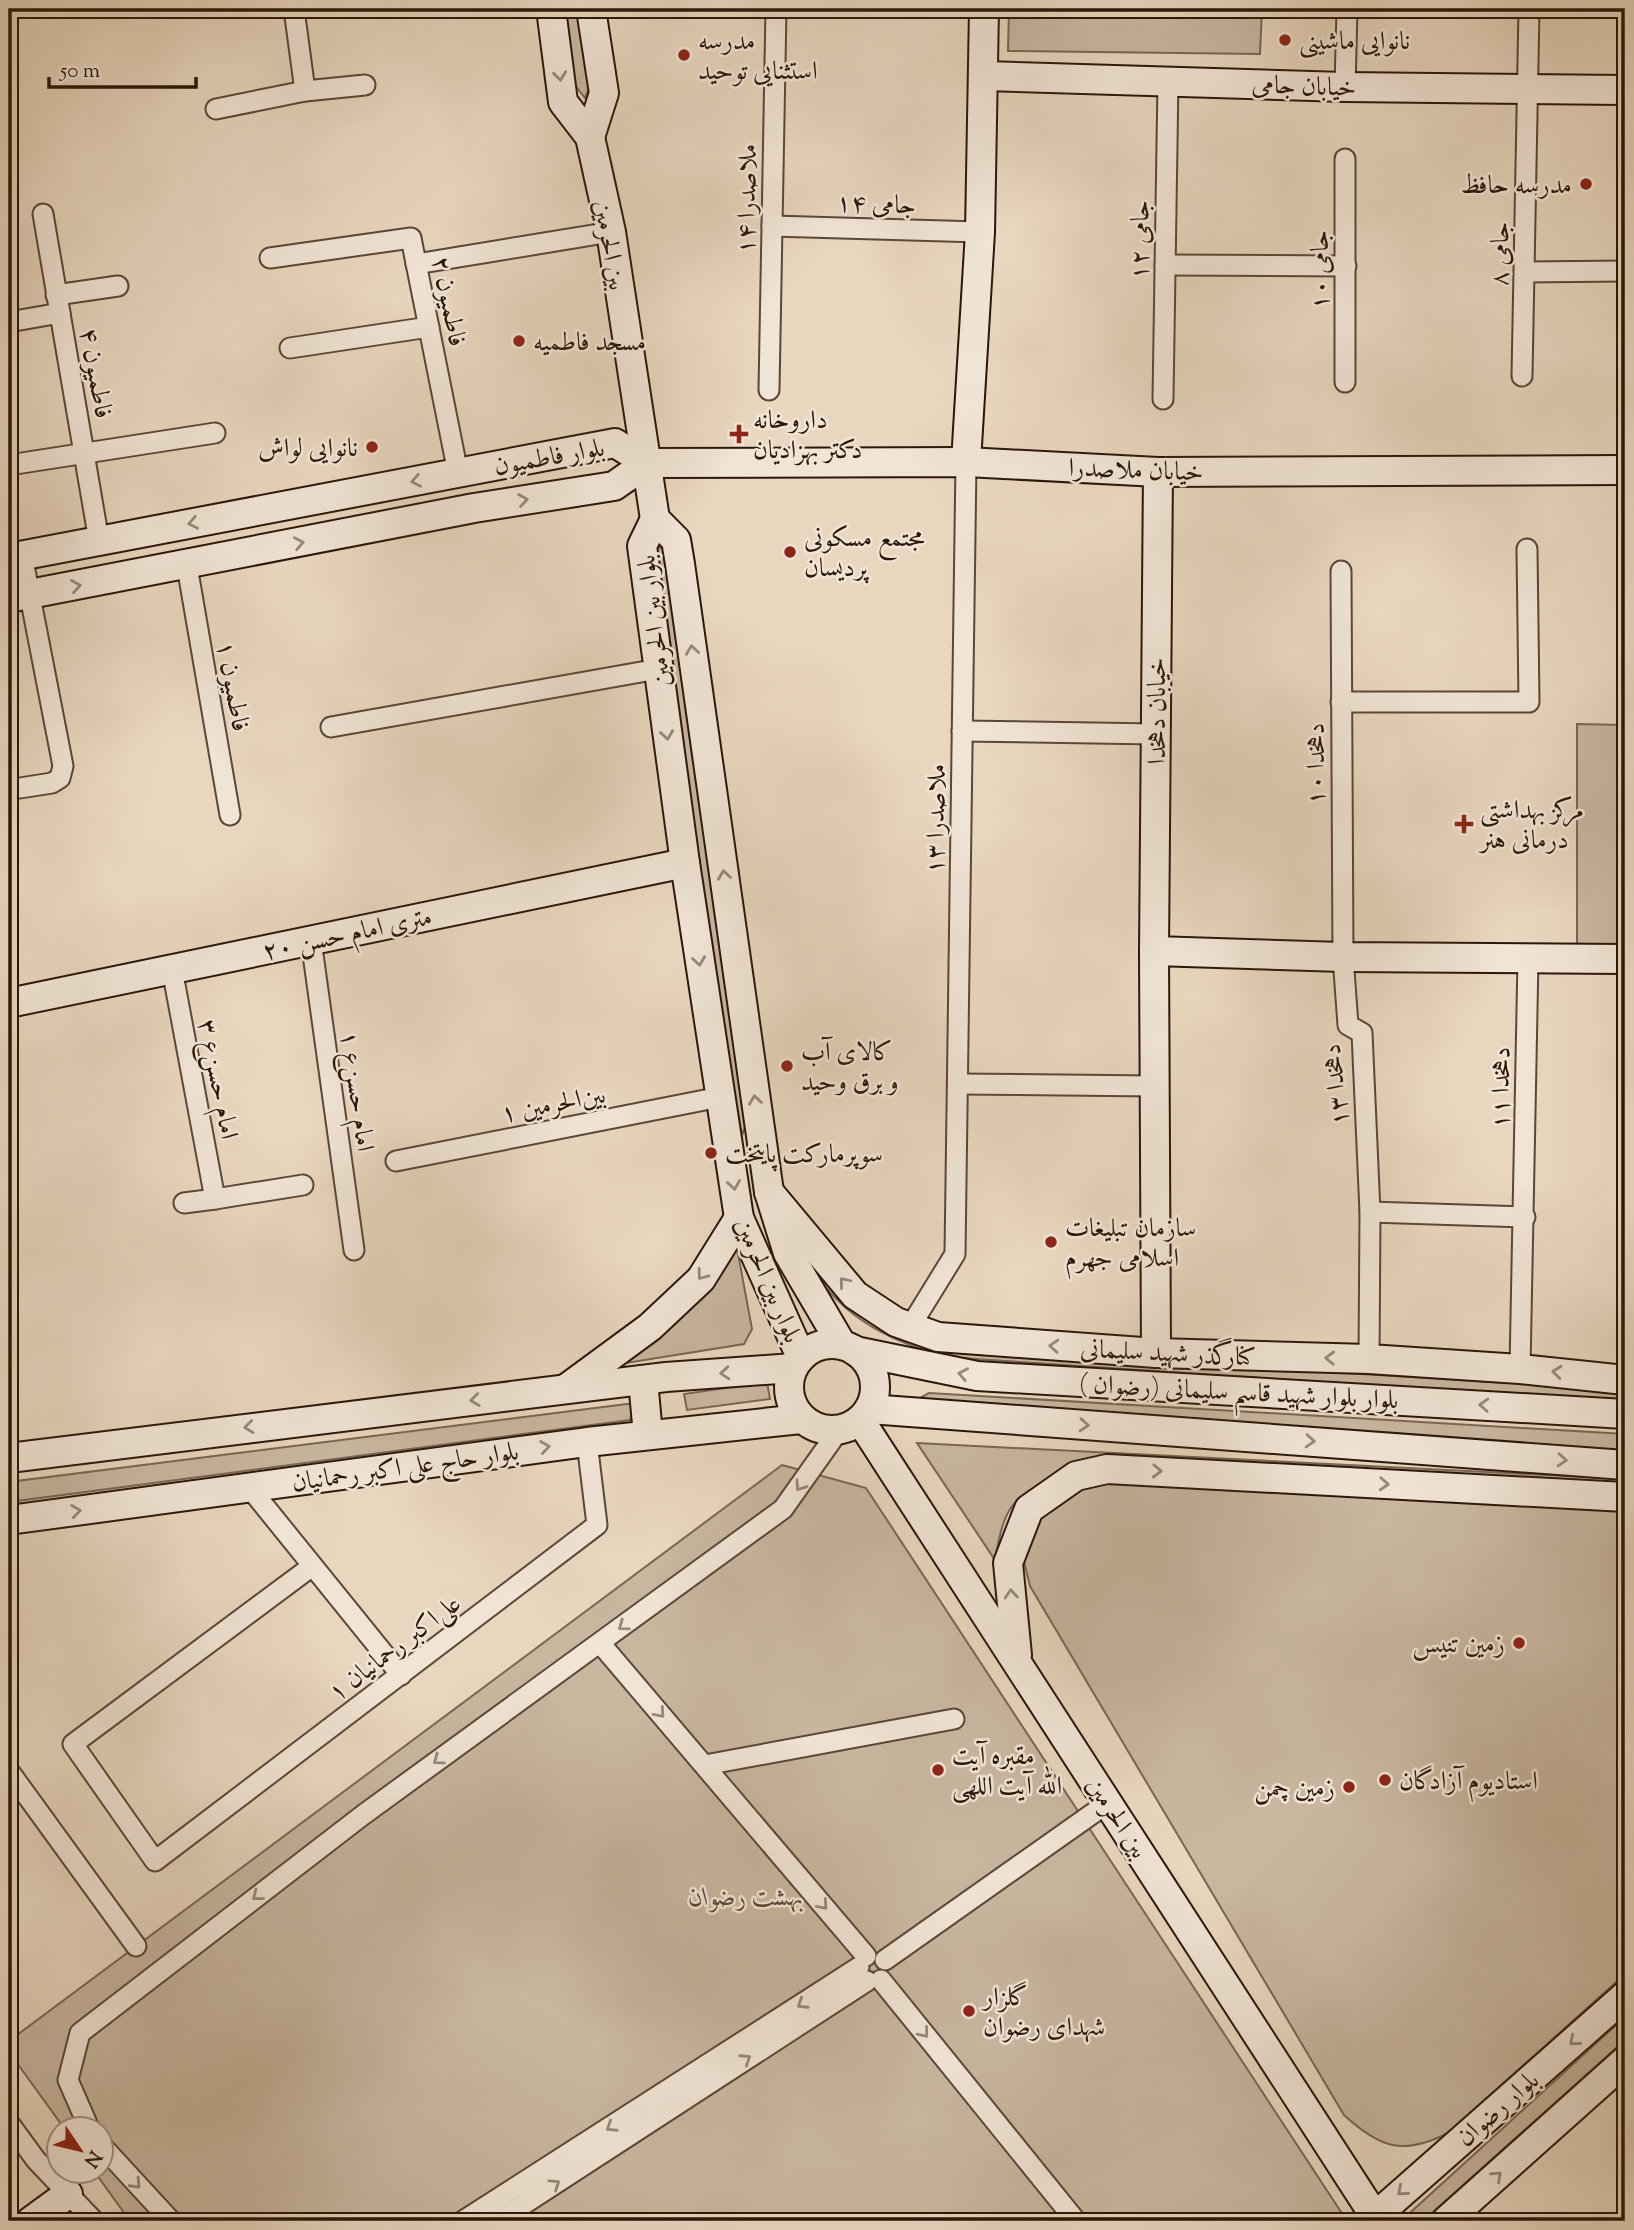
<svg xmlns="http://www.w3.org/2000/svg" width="1634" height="2230" font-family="'Sorts Mill Goudy',Amiri,serif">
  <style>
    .green { fill: #c8b69f; stroke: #796654; stroke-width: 2 }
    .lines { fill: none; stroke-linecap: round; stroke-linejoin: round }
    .street-casing { stroke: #5a4736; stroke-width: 23 }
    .secondary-casing { stroke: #2a1709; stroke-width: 32 }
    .street { stroke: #f0e4d5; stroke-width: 19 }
    .secondary { stroke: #f0e4d5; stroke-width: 28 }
    .oneway { stroke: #978879 }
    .poi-dot { fill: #8f2418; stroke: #f0e4d5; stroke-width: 2.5 }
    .labels { text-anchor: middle; stroke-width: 5; stroke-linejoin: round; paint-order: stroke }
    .poi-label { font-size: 26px; fill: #2a1709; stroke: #f0e4d5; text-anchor: start }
    .street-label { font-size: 26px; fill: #2a1709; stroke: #f0e4d5 }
    .park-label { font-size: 26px; font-style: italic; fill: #594736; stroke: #f0e4d5 }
  </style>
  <rect width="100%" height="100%" fill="#e8d6be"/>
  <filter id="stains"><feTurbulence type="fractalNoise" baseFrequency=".00286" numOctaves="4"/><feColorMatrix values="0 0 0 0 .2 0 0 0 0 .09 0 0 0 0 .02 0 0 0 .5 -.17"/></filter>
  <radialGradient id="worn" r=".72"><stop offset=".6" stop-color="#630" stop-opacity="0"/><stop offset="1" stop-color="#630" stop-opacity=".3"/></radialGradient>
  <g class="green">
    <path d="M563 9H581L591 82 585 98 574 84Z"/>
    <path d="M1009 9H1262L1260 54 1008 51Z"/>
    <path d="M660 547 668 550 749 1115 743 1133 733 1116 654 553Z"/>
    <path d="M1577 724 1625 725V944H1577Z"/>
    <path d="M789 1238 898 1331 1131 1360 1625 1390V1402L945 1357C864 1332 836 1309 789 1238Z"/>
    <path d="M737 1248 752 1329 744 1344 620 1364 709 1290Z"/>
    <path d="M767 1382 770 1399 687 1410 684 1394Z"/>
    <path d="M929 1393 1625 1434V1453L918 1399Z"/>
    <path d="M635 1403 630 1420 9 1502V1482Z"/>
    <path d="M917 1443 1625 1479V1489L1071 1469C1016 1498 1006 1495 995 1560Z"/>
    <path d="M782 1465 866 1488 1345 2218 1343 2221H130L94 2171 102 2170V2128H64L9 2052V2041Z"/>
    <path d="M1081 1481 1625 1501V1974L1448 2133C1403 2156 1380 2148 1344 2115L1030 1586 1022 1553 1040 1517Z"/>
    <path d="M1625 2017V2040L1423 2221H1401Z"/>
  </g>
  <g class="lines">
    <g class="street-casing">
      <g id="street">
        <path d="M294 9 305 91"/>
        <path d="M1345 87 1347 9"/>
        <path d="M216 109 305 91 365 85"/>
        <path d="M1345 159V382"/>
        <path d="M43 214 99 541"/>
        <path d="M772 226 980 232"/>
        <path d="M270 258 411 238 458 473"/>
        <path d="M416 264 611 232"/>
        <path d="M1165 265 1346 266"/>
        <path d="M1526 272 1625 271"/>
        <path d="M56 295 118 286"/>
        <path d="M9 322 60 313"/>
        <path d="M290 348 429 327"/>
        <path d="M1522 376 1529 9"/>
        <path d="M769 390 776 9"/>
        <path d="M1163 399 1168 81"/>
        <path d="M9 465 215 433"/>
        <path d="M187 566 230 815"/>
        <path d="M1341 571 1343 957 1348 1025 1362 1033 1370 1212 1369 1359"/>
        <path d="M1341 702H1529L1527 549"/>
        <path d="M331 727 658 669"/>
        <path d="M962 731 1156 734"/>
        <path d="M20 788 52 783 60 778 63 766 22 555"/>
        <path d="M311 940 354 1250"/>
        <path d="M172 969 215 1199 303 1185"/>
        <path d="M958 1084 1155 1086"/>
        <path d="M396 1161 720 1097"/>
        <path d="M184 1203 215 1199"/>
        <path d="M1370 1212 1525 1217"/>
        <path d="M910 1327 955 1254 966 462"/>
        <path d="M1520 1369 1528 959"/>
        <path d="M249 1487 401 1675"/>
        <path d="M311 1567 73 1744 155 1861 597 1525 587 1442"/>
        <path d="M600 1643 866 1956"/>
        <path d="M705 1765 954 1719"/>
        <path d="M9 1771 136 1946"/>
        <path d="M885 1960 1109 1802"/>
        <path d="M881 1980 1076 2221"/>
        <path d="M9 2123 36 2160 94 2221"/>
        <path d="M89 2128 68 2080 80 2033 363 1815 783 1509 839 1430"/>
        <path d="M102 2146 171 2221"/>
        <path d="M463 2221 859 1967"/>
        <path d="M498 2221 867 1981"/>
      </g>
    </g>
    <g class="secondary-casing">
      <g id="secondary">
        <path d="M551 9 563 102 590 137 611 232 655 519"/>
        <path d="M984 76 1345 87 1625 90"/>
        <path d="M590 137 604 93 591 9"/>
        <path d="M966 462 980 232 984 9"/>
        <path d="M647 463 966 462 1158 472 1625 470"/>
        <path d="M655 519 642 546 685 863 739 1218 801 1357"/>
        <path d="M655 519 676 540 680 564 769 1192 788 1253 842 1345"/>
        <path d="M9 558 615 443 647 463"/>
        <path d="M9 598 474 508 614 486 647 463"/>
        <path d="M1154 951 1343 957 1625 959"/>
        <path d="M9 1003 685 863"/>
        <path d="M769 1192 855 1295 896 1322 938 1337 1156 1353 1369 1359 1520 1369 1625 1380"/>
        <circle cx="832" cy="1387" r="43"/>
        <path d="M855 1351 977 1376 1625 1414"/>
        <path d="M1156 1353 1154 951 1158 472"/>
        <path d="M643 1380 648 1435"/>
        <path d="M567 1388 650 1327 701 1279 739 1218"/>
        <path d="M869 1409 1625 1465"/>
        <path d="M860 1420 1374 2215"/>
        <path d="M9 1458 666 1377 793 1368"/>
        <path d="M9 1520 587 1442 801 1419"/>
        <path d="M1017 1655 1008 1563 1029 1509 1076 1476 1107 1469 1625 1497"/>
        <path d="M31 2221 68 2194"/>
        <path d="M1370 2221 1625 1996"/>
        <path d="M1446 2221 1625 2061"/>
      </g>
    </g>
    <use href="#street" class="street"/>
    <use href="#secondary" class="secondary"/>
  </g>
  <defs><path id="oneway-chevron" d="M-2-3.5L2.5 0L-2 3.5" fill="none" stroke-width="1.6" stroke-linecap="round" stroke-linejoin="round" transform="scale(1.75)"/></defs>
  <g class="oneway">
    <use href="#oneway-chevron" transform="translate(560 76) rotate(83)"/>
    <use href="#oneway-chevron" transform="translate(416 481) rotate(169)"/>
    <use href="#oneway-chevron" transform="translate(523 500) rotate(-9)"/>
    <use href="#oneway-chevron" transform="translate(193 523) rotate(169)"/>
    <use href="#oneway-chevron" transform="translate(299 543) rotate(-11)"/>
    <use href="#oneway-chevron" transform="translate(76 586) rotate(-10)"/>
    <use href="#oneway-chevron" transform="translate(692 650) rotate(-98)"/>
    <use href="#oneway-chevron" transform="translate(667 735) rotate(82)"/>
    <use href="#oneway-chevron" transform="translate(724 875) rotate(-98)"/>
    <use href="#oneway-chevron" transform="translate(699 961) rotate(82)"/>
    <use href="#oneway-chevron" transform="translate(755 1100) rotate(-98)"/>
    <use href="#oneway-chevron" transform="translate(734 1185) rotate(81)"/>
    <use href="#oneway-chevron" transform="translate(702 1275) rotate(127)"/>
    <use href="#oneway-chevron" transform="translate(844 1282) rotate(-130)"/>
    <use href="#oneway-chevron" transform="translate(1054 1346) rotate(-176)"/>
    <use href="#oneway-chevron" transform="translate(1330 1358) rotate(-178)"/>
    <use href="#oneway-chevron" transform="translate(1557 1372) rotate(-174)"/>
    <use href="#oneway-chevron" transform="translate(725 1373) rotate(176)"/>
    <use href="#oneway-chevron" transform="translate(963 1374) rotate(-169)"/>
    <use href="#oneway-chevron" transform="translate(475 1400) rotate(173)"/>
    <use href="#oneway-chevron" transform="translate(1484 1405) rotate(-177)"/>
    <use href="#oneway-chevron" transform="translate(1084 1425) rotate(4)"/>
    <use href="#oneway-chevron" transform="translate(249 1427) rotate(173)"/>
    <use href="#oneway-chevron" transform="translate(1310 1441) rotate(4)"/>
    <use href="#oneway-chevron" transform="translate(545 1447) rotate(-8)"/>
    <use href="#oneway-chevron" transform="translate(1562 1460) rotate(4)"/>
    <use href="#oneway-chevron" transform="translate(1157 1471) rotate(2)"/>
    <use href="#oneway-chevron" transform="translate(1384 1484) rotate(3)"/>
    <use href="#oneway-chevron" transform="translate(800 1486) rotate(125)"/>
    <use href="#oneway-chevron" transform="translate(76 1511) rotate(-8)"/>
    <use href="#oneway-chevron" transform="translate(1011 1594) rotate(-95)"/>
    <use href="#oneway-chevron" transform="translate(623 1626) rotate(144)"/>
    <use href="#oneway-chevron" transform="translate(660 1713) rotate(49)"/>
    <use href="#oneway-chevron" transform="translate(438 1760) rotate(144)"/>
    <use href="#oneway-chevron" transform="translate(257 1896) rotate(142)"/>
    <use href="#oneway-chevron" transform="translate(823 1905) rotate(49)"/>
    <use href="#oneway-chevron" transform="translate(802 2004) rotate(147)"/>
    <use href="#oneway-chevron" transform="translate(924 2033) rotate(51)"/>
    <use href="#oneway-chevron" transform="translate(1574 2041) rotate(139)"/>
    <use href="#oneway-chevron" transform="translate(746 2059) rotate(-33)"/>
    <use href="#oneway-chevron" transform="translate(611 2127) rotate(147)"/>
    <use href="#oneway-chevron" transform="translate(1497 2176) rotate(-42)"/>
    <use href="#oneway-chevron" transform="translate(136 2184) rotate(47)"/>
    <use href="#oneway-chevron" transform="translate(555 2184) rotate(-34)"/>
    <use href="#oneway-chevron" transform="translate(1402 2191) rotate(139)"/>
  </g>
  <g class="poi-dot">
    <circle cx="1285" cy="40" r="7"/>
    <circle cx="684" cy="55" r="7"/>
    <circle cx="1586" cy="184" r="7"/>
    <circle cx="519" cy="341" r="7"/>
    <path d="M735.5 423.5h7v7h7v7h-7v7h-7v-7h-7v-7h7z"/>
    <circle cx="372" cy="447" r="7"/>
    <circle cx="790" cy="552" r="7"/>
    <path d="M1460.5 813.5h7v7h7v7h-7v7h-7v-7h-7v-7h7z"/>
    <circle cx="787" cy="1066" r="7"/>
    <circle cx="711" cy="1153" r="7"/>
    <circle cx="1051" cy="1242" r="7"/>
    <circle cx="1519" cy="1643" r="7"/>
    <circle cx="938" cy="1770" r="7"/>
    <circle cx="1385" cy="1780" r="7"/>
    <circle cx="1349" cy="1787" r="7"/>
    <circle cx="969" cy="2011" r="7"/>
  </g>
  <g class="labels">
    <g class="poi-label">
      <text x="698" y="49">مدرسه<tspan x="698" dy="30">استثنایی توحید</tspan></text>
      <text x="1299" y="49">نانوایی ماشینی</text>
      <text x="1572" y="193" text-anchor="end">مدرسه حافظ</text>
      <text x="533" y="350">مسجد فاطمیه</text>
      <text x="753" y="428">داروخانه<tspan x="753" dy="30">دکتر بهزادیان</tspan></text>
      <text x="358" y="456" text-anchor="end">نانوایی لواش</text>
      <text x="804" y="546">مجتمع مسکونی<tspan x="804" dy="30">پردیسان</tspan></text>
      <text x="1480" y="818">مرکز بهداشتی<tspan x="1480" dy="30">درمانی هنر</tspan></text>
      <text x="801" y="1060">کالای آب<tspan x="801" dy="30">و برق وحید</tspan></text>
      <text x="725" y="1162">سوپرمارکت پایتخت</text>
      <text x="1065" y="1236">سازمان تبلیغات<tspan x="1065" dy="30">اسلامی جهرم</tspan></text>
      <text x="1505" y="1652" text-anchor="end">زمین تنیس</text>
      <text x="952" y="1764">مقبره آیت<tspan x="952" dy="30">الله آیت اللهی</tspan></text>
      <text x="1399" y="1789">استادیوم آزادگان</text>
      <text x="1335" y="1796" text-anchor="end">زمین چمن</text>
      <text x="983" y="2005">گلزار<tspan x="983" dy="30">شهدای رضوان</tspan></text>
    </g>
    <g class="street-label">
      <text transform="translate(1304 85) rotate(2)" y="9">خیابان جامی</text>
      <text transform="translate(746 199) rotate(-89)" y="9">ملاصدرا ۱۴</text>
      <text transform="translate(876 203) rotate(2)" y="9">جامی ۱۴</text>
      <text transform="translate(1139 240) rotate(-89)" y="9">جامی ۱۲</text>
      <text transform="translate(611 245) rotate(80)" y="9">بین الحرمین</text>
      <text transform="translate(1499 254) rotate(-89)" y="9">جامی ۸</text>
      <text transform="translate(1319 270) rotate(-90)" y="9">جامی ۱۰</text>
      <text transform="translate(450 301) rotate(79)" y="9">فاطمیون ۲</text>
      <text transform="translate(97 373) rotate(80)" y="9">فاطمیون ۴</text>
      <text transform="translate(549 456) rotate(-10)" y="9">بلوار فاطمیون</text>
      <text transform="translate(1136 469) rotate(2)" y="9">خیابان ملاصدرا</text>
      <text transform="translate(653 621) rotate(-97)" y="9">بلوار بین الحرمین</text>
      <text transform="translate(234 686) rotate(80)" y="9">فاطمیون ۱</text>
      <text transform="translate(1156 711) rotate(-90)" y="9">خیابان دهخدا</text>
      <text transform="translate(1315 764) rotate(-90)" y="9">دهخدا ۱۰</text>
      <text transform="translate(935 819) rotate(-89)" y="9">ملاصدرا ۱۳</text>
      <text transform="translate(347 933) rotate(-12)" y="9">۲۰ متری امام حسن</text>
      <text transform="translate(219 1079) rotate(79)" y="9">امام حسن‌ع ۳</text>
      <text transform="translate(1335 1085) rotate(-96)" y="9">دهخدا ۱۳</text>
      <text transform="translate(1500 1088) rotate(-89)" y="9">دهخدا ۱۱</text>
      <text transform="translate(358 1091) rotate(82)" y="9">امام حسن‌ع ۱</text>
      <text transform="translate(553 1103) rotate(-11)" y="9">بین‌الحرمین ۱</text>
      <text transform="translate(769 1280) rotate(67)" y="9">بلوار بین الحرمین</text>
      <text transform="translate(1168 1352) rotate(3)" y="9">کنارگذر شهید سلیمانی</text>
      <text transform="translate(1239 1391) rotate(3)" y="9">بلوار بلوار شهید قاسم سلیمانی (رضوان )</text>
      <text transform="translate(405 1466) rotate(-8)" y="9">بلوار حاج علی اکبر رحمانیان</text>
      <text transform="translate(394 1647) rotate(-37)" y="9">علی‌اکبر رحمانیان ۱</text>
      <text transform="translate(1118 1817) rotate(57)" y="9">بین الحرمین</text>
      <text transform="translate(1497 2108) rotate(-41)" y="9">بلوار رضوان</text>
    </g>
    <g class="park-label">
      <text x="746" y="1905">بهشت رضوان</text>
    </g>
  </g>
  <rect width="1634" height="2230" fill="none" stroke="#e8d6be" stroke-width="35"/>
  <rect x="10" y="10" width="1613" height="2209" fill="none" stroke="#2a1709" stroke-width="3.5"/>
  <rect x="18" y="18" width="1599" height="2195" fill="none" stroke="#2a1709" stroke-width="2"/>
  <g transform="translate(80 2150) rotate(125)"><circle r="33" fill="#f0e4d5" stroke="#a19283" stroke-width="2"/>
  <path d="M0-5L12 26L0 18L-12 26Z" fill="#8f2418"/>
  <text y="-10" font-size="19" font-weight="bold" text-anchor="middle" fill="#2a1709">N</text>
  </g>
  <path d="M49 77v10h147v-10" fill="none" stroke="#2a1709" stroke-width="3.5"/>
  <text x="60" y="77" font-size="21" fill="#2a1709" stroke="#f0e4d5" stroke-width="5" paint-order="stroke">50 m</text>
  <rect width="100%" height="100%" filter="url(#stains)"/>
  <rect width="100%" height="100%" fill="url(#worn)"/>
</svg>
